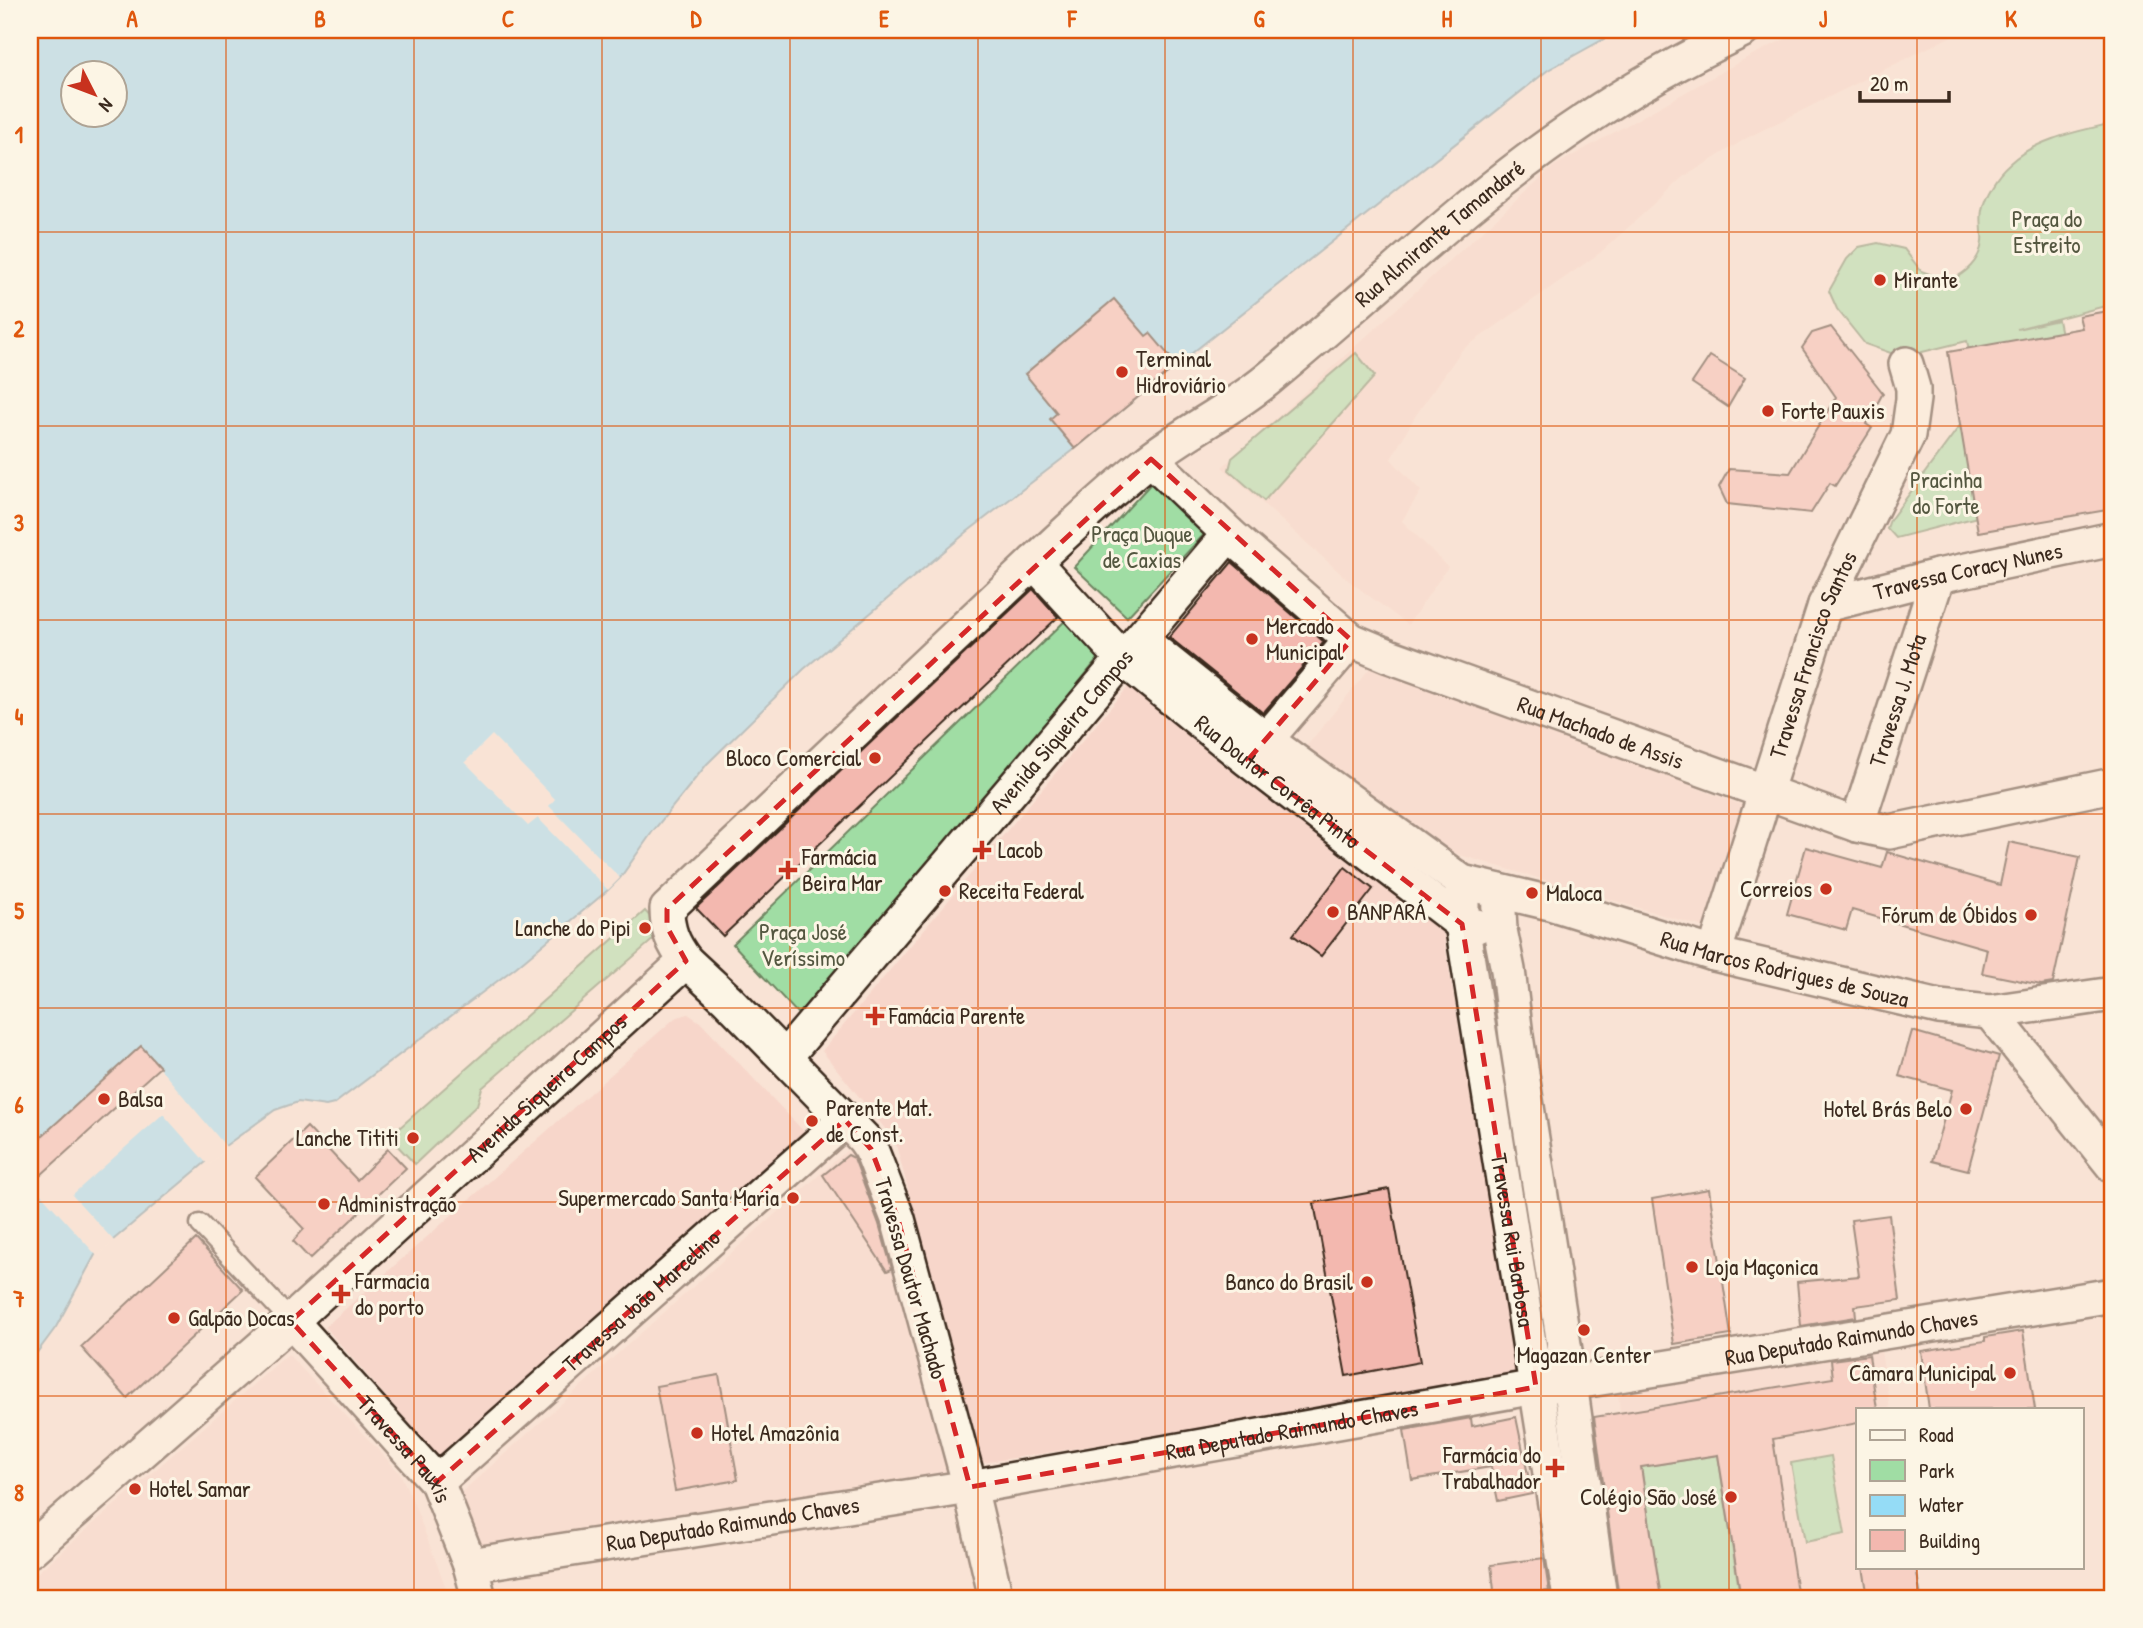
<svg xmlns="http://www.w3.org/2000/svg" width="2143" height="1628" font-family="'Patrick Hand',sans-serif">
  <style>
    .built { fill: #f7d6ca }
    .green { fill: #a0dda4; stroke: #6e8461; stroke-width: 2 }
    .water { fill: #95dcf6; stroke: #7195a0; stroke-width: 2; fill-rule: evenodd }
    .pier { fill: #f9e3d5 }
    .building { fill: #f3b8af; stroke: #3b2a1e; stroke-width: 2 }
    .lines { fill: none; stroke-linecap: round; stroke-linejoin: round }
    .lane-casing { stroke: #3b2a1e; stroke-width: 23 }
    .street-casing { stroke: #3b2a1e; stroke-width: 38 }
    .lane { stroke: #fcf5e5; stroke-width: 18 }
    .street { stroke: #fcf5e5; stroke-width: 33 }
    .marked { fill: none; stroke: #d62828; stroke-width: 5; stroke-dasharray: 14 9; stroke-linejoin: round }
    .grid { fill: none; stroke: #df570d; stroke-width: 2; stroke-opacity: 0.55 }
    .poi-dot { fill: #c8321e; stroke: #fcf5e5; stroke-width: 2.5 }
    .labels { text-anchor: middle; stroke-width: 6; stroke-linejoin: round; paint-order: stroke }
    .park-label { font-size: 23px; fill: #545740; stroke: #fcf5e5 }
    .street-label { font-size: 23px; fill: #3b2a1e; stroke: #fcf5e5 }
    .poi-label { font-size: 23px; fill: #3b2a1e; stroke: #fcf5e5; text-anchor: start }
    .neatline { fill: none; stroke: #df570d; stroke-width: 2.5 }
    .grid-label { font-size: 23px; text-anchor: middle; font-weight: bold; fill: #df570d }
  </style>
  <rect width="100%" height="100%" fill="#f9e3d5"/>
  <filter id="ink" filterUnits="userSpaceOnUse"><feTurbulence type="fractalNoise" baseFrequency=".0143" numOctaves="2"/><feDisplacementMap in="SourceGraphic" scale="14" xChannelSelector="R" yChannelSelector="G"/><feConvolveMatrix kernelMatrix="1 2 1 2 8 2 1 2 1" color-interpolation-filters="sRGB"/></filter>
  <g filter="url(#ink)">
    <g class="built">
      <path d="M1803 30H1964L1747 138 1684 177 1600 253 1462 350 1416 415 1391 459 1421 491 1402 521 1448 567 1408 625 1349 581 1222 467 1554 166 1748 57Z"/>
      <path d="M1373 664 1742 805 1703 927 1440 849 1305 748Z"/>
      <path d="M1133 681 1443 932 1518 1379 982 1463 895 1141 822 1051Z"/>
      <path d="M688 1014 700 1022 810 1138 442 1461 325 1327 675 1018Z"/>
      <path d="M846 1151 862 1156 950 1474 482 1550 455 1498Z"/>
      <path d="M1881 1350 1890 1409H1858V1567H1916L1921 1598H1618L1593 1417 1620 1413 1618 1393Z"/>
      <path d="M288 1354 400 1473 413 1501 450 1598H30V1579Z"/>
    </g>
    <g class="green">
      <path d="M2113 123V304L2017 329 2058 320 2069 374 1978 394 1967 341 1902 357 1865 344 1837 309 1829 291 1847 259 1859 247 1878 243 1904 249 1921 271 1949 281C1965 274 1980 261 1982 242 1983 231 1980 221 1982 210 1985 194 1997 174 2009 164 2035 139 2079 131 2113 123Z"/>
      <path d="M1356 353 1375 376 1264 501 1229 470 1232 458Z"/>
      <path d="M1964 420 1981 516 1896 538 1887 528 1890 520Z"/>
      <path d="M1156 478 1210 528 1127 617 1074 567Z"/>
      <path d="M1071 615 1106 649 820 1003 803 1015 797 1013 733 944Z"/>
      <path d="M645 911 663 931 482 1088 477 1105 415 1164 389 1137Z"/>
      <path d="M1718 1455 1740 1596 1661 1598 1641 1467Z"/>
      <path d="M1831 1456 1845 1534 1805 1542 1791 1463Z"/>
    </g>
    <path class="water" d="M30 30H1620L1548 70 1177 365 1075 449 967 532 804 669 707 764 653 831 620 878 608 890 516 967 334 1104 326 1106 298 1102 275 1110 225 1146 113 1240 95 1255 56 1327 30 1362ZM74 74H116V116H74Z"/>
    <g class="pier">
      <path d="M492 735 555 799 549 806 620 878 608 890 538 818 528 826 465 762Z"/>
      <path d="M141 1046 228 1149 209 1166 163 1114 72 1195 115 1242 98 1257 30 1182V1147Z"/>
    </g>
    <g class="building">
      <path d="M1114 299 1146 336 1150 333 1177 365 1075 449 1050 419 1057 413 1025 374Z"/>
      <path d="M2113 310V509L1978 532 1948 352 2082 328 2079 316Z"/>
      <path d="M1831 327 1883 393 1866 424 1872 428 1835 486 1830 483 1811 513 1727 504 1719 487 1729 469 1790 473 1836 397 1802 348 1812 333Z"/>
      <path d="M1710 356 1745 378 1728 407 1692 383Z"/>
      <path d="M1232 562 1324 642 1263 713 1169 637Z"/>
      <path d="M1033 589 1058 617 723 936 696 908Z"/>
      <path d="M2009 842 2080 857 2053 983 2041 985 1982 973 1987 949 1852 910 1846 930 1787 914 1806 847 1882 868 1887 852 2000 885Z"/>
      <path d="M1345 867 1373 889 1321 956 1293 935Z"/>
      <path d="M1912 1031 1999 1056 1968 1170 1932 1161 1952 1090 1899 1076Z"/>
      <path d="M141 1046 160 1067 30 1185V1147Z"/>
      <path d="M307 1127 357 1180 388 1149 406 1168 310 1259 293 1241 304 1229 255 1177Z"/>
      <path d="M848 1155 854 1158 879 1224 892 1269 887 1271 823 1175Z"/>
      <path d="M1389 1189 1420 1362 1346 1376 1314 1203Z"/>
      <path d="M1709 1189 1731 1335 1674 1344 1652 1199Z"/>
      <path d="M1889 1215 1900 1300 1855 1306 1856 1317 1801 1326 1797 1282 1859 1276 1851 1220Z"/>
      <path d="M196 1239 243 1290 127 1398 81 1347Z"/>
      <path d="M2023 1331 2035 1409H1929L1921 1351 1985 1341V1337Z"/>
      <path d="M1869 1355 1877 1409H1858V1423L1773 1439 1798 1598H1741L1718 1455 1641 1467 1661 1598H1619L1594 1417 1833 1378 1831 1360Z"/>
      <path d="M719 1375 738 1480 675 1491 656 1386Z"/>
      <path d="M1516 1417 1532 1494 1498 1501 1491 1467 1412 1480 1404 1430 1471 1418 1472 1426Z"/>
      <path d="M1544 1558 1549 1591 1495 1598 1491 1565Z"/>
      <path d="M1863 1567H1916L1921 1598H1868Z"/>
    </g>
    <g class="lines">
      <g class="lane-casing">
        <path id="lane" d="M200 1224 291 1321"/>
      </g>
      <g class="street-casing">
        <g id="street">
          <path id="s1" d="M1151 459 1229 534 1351 640 1389 656 1857 825 1889 832 2113 785"/>
          <path id="s2" d="M1034 562 1123 659 1248 760 1462 924 1477 926"/>
          <path id="s3" d="M1825 605 1938 576 2113 539"/>
          <path id="s4" d="M1140 639 1266 740 1462 882 1550 903 1714 954 1939 1007 1990 1012 2113 994"/>
          <path d="M1253 755 1351 640"/>
          <path id="s5" d="M1857 825 1938 576"/>
          <path id="s6" d="M1462 882V924L1570 1598"/>
          <path d="M1498 891 1500 930 1508 970 1516 1036 1570 1383 1600 1598"/>
          <path id="s7" d="M1714 954 1825 605 1908 435 1913 399V388L1906 364"/>
          <path d="M1990 1012 2113 1166"/>
          <path id="s8" d="M785 1057 1229 534"/>
          <path id="s9" d="M291 1321 437 1482 470 1565 479 1598"/>
          <path id="s10" d="M437 1482 845 1120"/>
          <path id="s11" d="M30 1550 291 1321 686 961"/>
          <path id="s12" d="M470 1565 970 1487 1536 1387 1570 1383 2113 1295"/>
          <path id="s13" d="M996 1598 970 1487 898 1219 871 1149 864 1139 727 999 686 961C673 944 667 930 667 909L1034 562C1072 527 1109 492 1149 460 1187 431 1230 410 1267 380 1372 294 1469 197 1582 122 1633 87 1688 57 1743 30"/>
        </g>
      </g>
      <use href="#lane" class="lane"/>
      <use href="#street" class="street"/>
    </g>
  </g>
  <path d="M0 0H2143V1628H0ZM1151 459 1351 640 1248 760 1462 924 1536 1387 970 1487 898 1219 871 1149 845 1120 437 1482 291 1321 686 961 667 927V909Z" fill="#f9e3d5" fill-opacity=".55" fill-rule="evenodd"/>
  <path class="marked" d="M1151 459 1351 640 1248 760 1462 924 1536 1387 970 1487 898 1219 871 1149 845 1120 437 1482 291 1321 686 961 667 927V909Z"/>
  <path class="grid" d="M226 30V1598M414 30V1598M602 30V1598M790 30V1598M978 30V1598M1165 30V1598M1353 30V1598M1541 30V1598M1729 30V1598M1917 30V1409M30 232H2113M30 426H2113M30 620H2113M30 814H2113M30 1008H2113M30 1202H2113M30 1396H2113M1917 1567V1598"/>
  <g class="poi-dot">
    <circle cx="1880" cy="280" r="7"/>
    <circle cx="1122" cy="372" r="7"/>
    <circle cx="1768" cy="411" r="7"/>
    <circle cx="1252" cy="639" r="7"/>
    <circle cx="875" cy="758" r="7"/>
    <path d="M978.5 839.5h7v7h7v7h-7v7h-7v-7h-7v-7h7z"/>
    <path d="M784.5 859.5h7v7h7v7h-7v7h-7v-7h-7v-7h7z"/>
    <circle cx="1826" cy="889" r="7"/>
    <circle cx="945" cy="891" r="7"/>
    <circle cx="1532" cy="893" r="7"/>
    <circle cx="1333" cy="912" r="7"/>
    <circle cx="2031" cy="915" r="7"/>
    <circle cx="645" cy="928" r="7"/>
    <path d="M871.5 1005.5h7v7h7v7h-7v7h-7v-7h-7v-7h7z"/>
    <circle cx="104" cy="1099" r="7"/>
    <circle cx="1966" cy="1109" r="7"/>
    <circle cx="812" cy="1121" r="7"/>
    <circle cx="413" cy="1138" r="7"/>
    <circle cx="793" cy="1198" r="7"/>
    <circle cx="324" cy="1204" r="7"/>
    <circle cx="1692" cy="1267" r="7"/>
    <circle cx="1367" cy="1282" r="7"/>
    <path d="M337.5 1283.5h7v7h7v7h-7v7h-7v-7h-7v-7h7z"/>
    <circle cx="174" cy="1318" r="7"/>
    <circle cx="1584" cy="1330" r="7"/>
    <circle cx="2010" cy="1373" r="7"/>
    <circle cx="697" cy="1433" r="7"/>
    <path d="M1551.5 1457.5h7v7h7v7h-7v7h-7v-7h-7v-7h7z"/>
    <circle cx="135" cy="1489" r="7"/>
    <circle cx="1731" cy="1497" r="7"/>
  </g>
  <g class="labels">
    <g class="park-label">
      <text x="2047" y="227">Praça do<tspan x="2047" dy="26">Estreito</tspan></text>
      <text x="1946" y="488">Pracinha<tspan x="1946" dy="26">do Forte</tspan></text>
      <text x="1142" y="542">Praça Duque<tspan x="1142" dy="26">de Caxias</tspan></text>
      <text x="803" y="940">Praça José<tspan x="803" dy="26">Veríssimo</tspan></text>
    </g>
    <g class="street-label">
      <text dy="8" stroke="none"><textPath href="#s13" startOffset="1815">Rua Almirante Tamandaré</textPath></text>
      <text dy="8" stroke="none"><textPath href="#s3" startOffset="147">Travessa Coracy Nunes</textPath></text>
      <text dy="8" stroke="none"><textPath href="#s7" startOffset="315">Travessa Francisco Santos</textPath></text>
      <text dy="8" stroke="none"><textPath href="#s5" startOffset="131">Travessa J. Mota</textPath></text>
      <text dy="8" stroke="none"><textPath href="#s8" startOffset="427">Avenida Siqueira Campos</textPath></text>
      <text dy="8" stroke="none"><textPath href="#s1" startOffset="536">Rua Machado de Assis</textPath></text>
      <text dy="8" stroke="none"><textPath href="#s2" startOffset="329">Rua Doutor Corrêa Pinto</textPath></text>
      <text dy="8" stroke="none"><textPath href="#s4" startOffset="738">Rua Marcos Rodrigues de Souza</textPath></text>
      <text dy="8" stroke="none"><textPath href="#s11" startOffset="693">Avenida Siqueira Campos</textPath></text>
      <text dy="8" stroke="none"><textPath href="#s6" startOffset="362">Travessa Rui Barbosa</textPath></text>
      <text transform="translate(911 1278) rotate(74)" y="8">Travessa Doutor Machado</text>
      <text dy="8" stroke="none"><textPath href="#s10" startOffset="273">Travessa João Marcelino</textPath></text>
      <text dy="8" stroke="none"><textPath href="#s12" startOffset="1400">Rua Deputado Raimundo Chaves</textPath></text>
      <text dy="8" stroke="none"><textPath href="#s12" startOffset="833">Rua Deputado Raimundo Chaves</textPath></text>
      <text dy="8" stroke="none"><textPath href="#s9" startOffset="172">Travessa Pauxis</textPath></text>
      <text dy="8" stroke="none"><textPath href="#s12" startOffset="266">Rua Deputado Raimundo Chaves</textPath></text>
    </g>
    <g class="poi-label">
      <text x="1894" y="288">Mirante</text>
      <text x="1136" y="367">Terminal<tspan x="1136" dy="26">Hidroviário</tspan></text>
      <text x="1782" y="419">Forte Pauxis</text>
      <text x="1266" y="634">Mercado<tspan x="1266" dy="26">Municipal</tspan></text>
      <text x="861" y="766" text-anchor="end">Bloco Comercial</text>
      <text x="998" y="858">Lacob</text>
      <text x="802" y="865">Farmácia<tspan x="802" dy="26">Beira Mar</tspan></text>
      <text x="1812" y="897" text-anchor="end">Correios</text>
      <text x="959" y="899">Receita Federal</text>
      <text x="1546" y="901">Maloca</text>
      <text x="1347" y="920">BANPARÁ</text>
      <text x="2017" y="923" text-anchor="end">Fórum de Óbidos</text>
      <text x="631" y="936" text-anchor="end">Lanche do Pipi</text>
      <text x="889" y="1024">Famácia Parente</text>
      <text x="118" y="1107">Balsa</text>
      <text x="826" y="1116">Parente Mat.<tspan x="826" dy="26">de Const.</tspan></text>
      <text x="1952" y="1117" text-anchor="end">Hotel Brás Belo</text>
      <text x="399" y="1146" text-anchor="end">Lanche Tititi</text>
      <text x="779" y="1206" text-anchor="end">Supermercado Santa Maria</text>
      <text x="338" y="1212">Administração</text>
      <text x="1706" y="1275">Loja Maçonica</text>
      <text x="355" y="1289">Farmacia<tspan x="355" dy="26">do porto</tspan></text>
      <text x="1353" y="1290" text-anchor="end">Banco do Brasil</text>
      <text x="188" y="1326">Galpão Docas</text>
      <text x="1584" y="1363" text-anchor="middle">Magazan Center</text>
      <text x="1996" y="1381" text-anchor="end">Câmara Municipal</text>
      <text x="711" y="1441">Hotel Amazônia</text>
      <text x="1541" y="1463" text-anchor="end">Farmácia do<tspan x="1541" dy="26">Trabalhador</tspan></text>
      <text x="149" y="1497">Hotel Samar</text>
      <text x="1717" y="1505" text-anchor="end">Colégio São José</text>
    </g>
  </g>
  <rect width="2143" height="1628" fill="none" stroke="#fcf5e5" stroke-width="77"/>
  <rect x="1856" y="1408" width="228" height="161" fill="#fcf5e5" stroke="#afa495" stroke-width="2"/>
  <rect x="1870" y="1430" width="35" height="10" fill="#fcf5e5" stroke="#afa495" stroke-width="2"/>
  <text x="1919" y="1442" font-size="21" fill="#3b2a1e">Road</text>
  <rect x="1870" y="1460" width="35" height="21" fill="#a0dda4" stroke="#afa495" stroke-width="2"/>
  <text x="1919" y="1478" font-size="21" fill="#3b2a1e">Park</text>
  <rect x="1870" y="1495" width="35" height="21" fill="#95dcf6" stroke="#afa495" stroke-width="2"/>
  <text x="1919" y="1512" font-size="21" fill="#3b2a1e">Water</text>
  <rect x="1870" y="1530" width="35" height="21" fill="#f3b8af" stroke="#afa495" stroke-width="2"/>
  <text x="1919" y="1548" font-size="21" fill="#3b2a1e">Building</text>
  <g transform="translate(94 94) rotate(132)"><circle r="33" fill="#fcf5e5" stroke="#afa495" stroke-width="2"/>
  <path d="M0-5L12 26L0 18L-12 26Z" fill="#c8321e"/>
  <text y="-10" font-size="19" font-weight="bold" text-anchor="middle" fill="#3b2a1e">N</text>
  </g>
  <path d="M1860 91v10h89v-10" fill="none" stroke="#3b2a1e" stroke-width="3.5"/>
  <text x="1870" y="91" font-size="21" fill="#3b2a1e" stroke="#fcf5e5" stroke-width="5" paint-order="stroke">20 m</text>
  <rect x="38" y="38" width="2066" height="1552" class="neatline"/>
  <g class="grid-label">
    <text x="132" y="27">A</text>
    <text x="320" y="27">B</text>
    <text x="508" y="27">C</text>
    <text x="696" y="27">D</text>
    <text x="884" y="27">E</text>
    <text x="1072" y="27">F</text>
    <text x="1259" y="27">G</text>
    <text x="1447" y="27">H</text>
    <text x="1635" y="27">I</text>
    <text x="1823" y="27">J</text>
    <text x="2011" y="27">K</text>
    <text x="19" y="143">1</text>
    <text x="19" y="337">2</text>
    <text x="19" y="531">3</text>
    <text x="19" y="725">4</text>
    <text x="19" y="919">5</text>
    <text x="19" y="1113">6</text>
    <text x="19" y="1307">7</text>
    <text x="19" y="1501">8</text>
  </g>
</svg>
